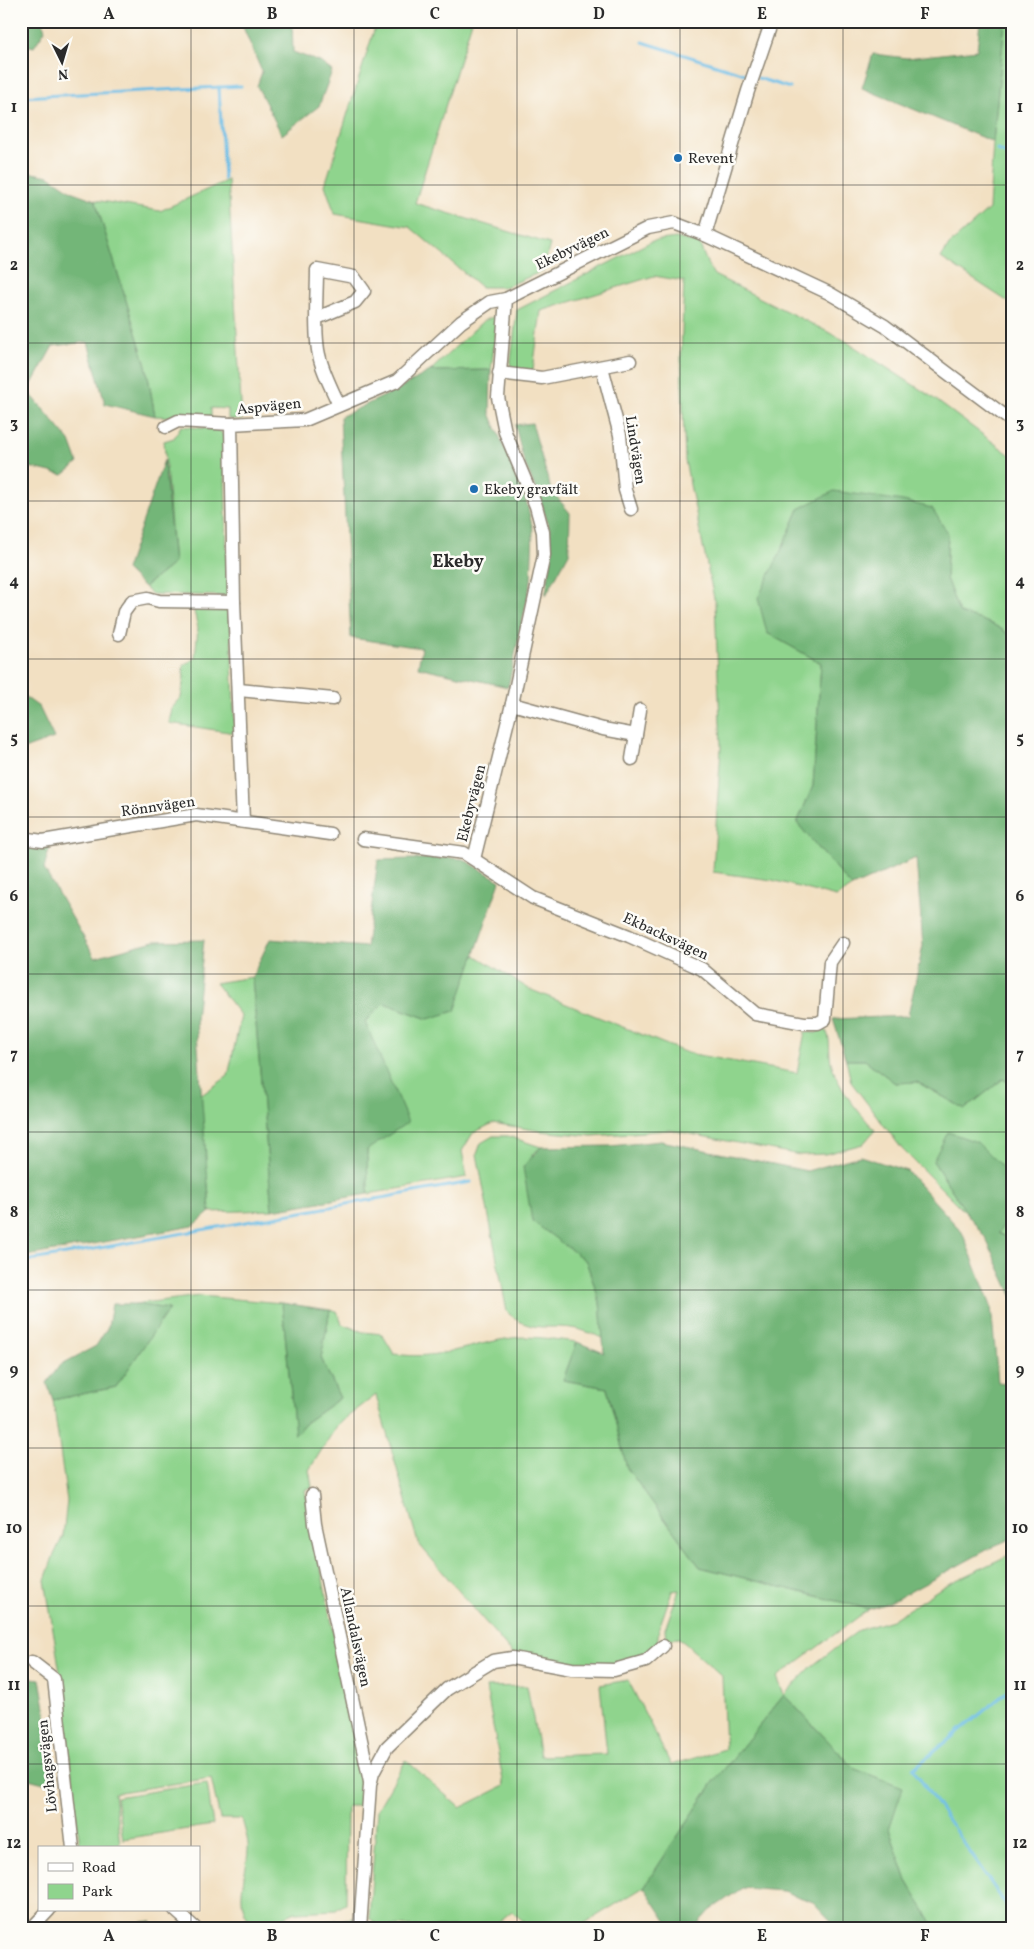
<svg xmlns="http://www.w3.org/2000/svg" width="1034" height="1949" font-family="Vollkorn,serif">
  <style>
    .green { fill: #8fd48d; stroke: #5d805c }
    .forest { fill: #73b678; stroke: #4f7052 }
    .lines { fill: none; stroke-linecap: round; stroke-linejoin: round }
    .stream { stroke: #6abde6; stroke-width: 3 }
    .street-casing { stroke: #8e8676; stroke-width: 15 }
    .street { stroke: #fff; stroke-width: 12 }
    .grid { fill: none; stroke: #2b2b2b; stroke-width: 1; stroke-opacity: 0.55 }
    .poi-dot { fill: #1f6fb2; stroke: #fdfcf7; stroke-width: 2 }
    .labels { text-anchor: middle; stroke-width: 5; stroke-linejoin: round; paint-order: stroke }
    .poi-label { font-size: 15px; fill: #2b2b2b; stroke: #fdfcf7; text-anchor: start }
    .street-label { font-size: 15px; fill: #2b2b2b; stroke: #fdfcf7 }
    .quarter-label { font-size: 18px; font-weight: bold; fill: #2b2b2b; stroke: #fdfcf7 }
    .neatline { fill: none; stroke: #2b2b2b; stroke-width: 2 }
    .grid-label { font-size: 16px; text-anchor: middle; font-weight: bold; fill: #2b2b2b }
  </style>
  <rect width="100%" height="100%" fill="#fdfcf7"/>
  <filter id="ink" filterUnits="userSpaceOnUse"><feTurbulence type="fractalNoise" baseFrequency=".02" numOctaves="2"/><feDisplacementMap in="SourceGraphic" scale="10" xChannelSelector="R" yChannelSelector="G"/><feConvolveMatrix kernelMatrix="1 2 1 2 8 2 1 2 1" color-interpolation-filters="sRGB"/></filter>
  <filter id="wash" filterUnits="userSpaceOnUse"><feTurbulence type="fractalNoise" baseFrequency=".0096" numOctaves="4" result="noise"/><feDisplacementMap in="SourceGraphic" scale="20" xChannelSelector="R" yChannelSelector="G"/><feGaussianBlur stdDeviation="1.12" result="paint"/><feColorMatrix in="noise" values="0 0 0 0 0 0 0 0 0 0 0 0 0 0 0 0 0 1.4 0 .05"/><feComposite in="paint" operator="in"/></filter>
  <g filter="url(#wash)">
    <rect width="100%" height="100%" fill="#f2e0c2"/>
    <g class="green">
      <path d="M377 21H472L415 203 550 244 543 271 505 287H481L410 227 335 214 325 185Z"/>
      <path d="M1005 21H1013V305L941 258 949 245 989 209 993 142Z"/>
      <path d="M228 180 242 420 228 419V409L211 408V419L155 416 146 365 95 200 160 211Z"/>
      <path d="M676 238 699 243 708 265 714 275 844 340 929 395 1013 457V639C1001 624 977 619 959 613L946 578 948 534 799 509 780 553 767 633 821 663 813 786 797 823 852 887 836 897 772 880 713 872 721 747 715 603 685 461 681 358 684 281 654 276 541 311 533 370 524 373 510 369 517 310 652 241Z"/>
      <path d="M498 315 491 370 430 371 483 321Z"/>
      <path d="M181 426 219 430 224 436 228 596 152 594 144 587 174 563 164 441 174 438Z"/>
      <path d="M193 607H230L235 733 169 723 172 708 181 698 184 677 183 666 195 658 198 628Z"/>
      <path d="M475 955 529 989 687 1053 797 1073 805 1032 816 1033 824 1028C832 1036 828 1051 831 1062 838 1089 856 1109 875 1130L863 1144 825 1154 800 1155 670 1130 592 1136 540 1131 493 1123 473 1133 462 1151 467 1177 368 1194 365 1022 384 1003 428 1019 467 972Z"/>
      <path d="M252 977 272 1210 210 1212 208 1183 21 1211 124 1151 228 1076 241 1016 215 983Z"/>
      <path d="M846 1060H865L895 1083 917 1082 965 1109 1003 1079 1013 1085V1178L977 1142 933 1161 968 1215 902 1149 851 1082Z"/>
      <path d="M493 1136H508L541 1147 532 1155V1220L586 1261 600 1302 603 1338C595 1335 586 1331 577 1329 548 1323 532 1335 507 1312L477 1154 481 1143Z"/>
      <path d="M1013 1212V1241L998 1233Z"/>
      <path d="M200 1296 282 1303 295 1434 305 1423 340 1398 321 1358 330 1310 337 1311 342 1324 363 1332 382 1334 394 1354C439 1361 469 1344 512 1338 527 1335 560 1340 577 1342L563 1380 607 1388 627 1468 700 1567 869 1609 777 1677 784 1695 812 1666 859 1630 892 1620 944 1586 1013 1553V1928H935L907 1881 889 1829 902 1787 855 1769 784 1695 713 1783 644 1887 577 1928H531L512 1911 491 1928 380 1926 369 1918 377 1810 406 1760 460 1808 504 1786 486 1687 527 1686 540 1756 607 1754 600 1685 628 1680 671 1765 725 1749 722 1676 679 1638 666 1639 665 1629 679 1590 672 1591 659 1628 657 1646 644 1658 613 1667 516 1658 418 1543 376 1395 338 1424 309 1470 312 1487 305 1490 365 1787V1806H347L346 1903 336 1910 295 1912 262 1926 253 1925C232 1903 247 1876 248 1850 249 1840 244 1828 242 1819H220L211 1778 114 1793 120 1844 80 1848 61 1679 45 1580 53 1557 63 1536 67 1501 53 1400 116 1387 168 1309 135 1304Z"/>
      <path d="M207 1783 213 1825 123 1839 116 1797Z"/>
      <path d="M354 1918V1928H306L305 1924Z"/>
    </g>
    <g class="forest">
      <path d="M21 21H42L45 30 34 47 21 44Z"/>
      <path d="M227 21H292L293 52 320 62 332 71 319 106 282 135 257 86 262 72 243 27Z"/>
      <path d="M980 21H1005L993 142 862 88 873 54 907 58 977 50Z"/>
      <path d="M21 171 49 176 73 192 95 200 146 365 155 416 105 404 88 342 53 346 28 391 70 441 78 463 63 475 21 465Z"/>
      <path d="M491 370 490 413 527 504 533 530 531 581 508 687 418 667 422 648 351 638 340 417 395 391 430 371Z"/>
      <path d="M532 423 551 490 570 513 569 553 545 597 552 557 549 527 540 499 524 462 515 425Z"/>
      <path d="M164 460 174 563 144 587 126 570Z"/>
      <path d="M834 491 903 501 932 508 948 534 946 578 959 613C977 619 1001 624 1013 639V1085L1003 1079 965 1109 917 1082 895 1083 865 1060H846L833 1019 908 1016 923 946 916 858 852 887 797 823 813 786 821 663 767 633 758 598 780 553 799 509Z"/>
      <path d="M21 694 39 707 54 738 21 750Z"/>
      <path d="M21 843 50 846 44 869 95 957 154 941 204 940 196 1019 210 1212 193 1226 21 1257Z"/>
      <path d="M450 858 463 859 500 881 455 1011 428 1019 384 1003 365 1022 408 1122 367 1150 368 1194 272 1210 252 977 270 939 366 947 378 860Z"/>
      <path d="M948 1132 977 1142 1013 1178V1212L998 1233 1013 1241V1297L985 1237 968 1215 933 1161Z"/>
      <path d="M661 1141 807 1171 860 1156 907 1171 962 1232 991 1306 998 1382 1013 1384V1538L996 1545 889 1603 869 1609 700 1567 627 1468 607 1388 563 1380 577 1342 604 1353 600 1302 586 1261 532 1221 523 1167 541 1147 610 1146Z"/>
      <path d="M282 1303 330 1310 321 1358 340 1398 305 1423 295 1435Z"/>
      <path d="M112 1304H135L169 1309 116 1387 53 1400 47 1383 60 1365 96 1346 108 1327Z"/>
      <path d="M21 1677 40 1679 59 1787 21 1777Z"/>
      <path d="M784 1695 855 1769 903 1787 889 1829 907 1881 935 1928H838L813 1902 783 1891 742 1888 709 1911 694 1928H665L667 1922 644 1887 713 1783Z"/>
      <path d="M151 1921 154 1928H99Z"/>
    </g>
    <g class="lines">
      <g class="stream">
        <path d="M643 42 748 75"/>
        <path d="M758 78 790 88"/>
        <path d="M219 87 224 179"/>
        <path d="M21 97 241 86"/>
        <path d="M997 150 1013 156"/>
        <path d="M21 1262 471 1182"/>
        <path d="M1013 1687 913 1769 1013 1915"/>
      </g>
    </g>
  </g>
  <g filter="url(#ink)">
    <g class="lines">
      <g class="street-casing">
        <g id="street">
          <path d="M705 235 748 91 772 21"/>
          <path d="M317 318 355 302 364 291 354 277 317 270C317 296 314 324 318 350 321 369 331 387 339 405"/>
          <path d="M602 367 620 435 625 490 631 509"/>
          <path d="M499 373 542 378 630 361"/>
          <path d="M166 427 178 421 231 424"/>
          <path d="M119 634 124 612 132 601 148 598 159 601 234 602"/>
          <path d="M239 690 333 699"/>
          <path d="M512 704 603 729 636 735"/>
          <path d="M632 759 640 710"/>
          <path d="M243 821 234 602 231 424 305 420 397 381 461 322 490 302 506 299 648 228 674 223 705 235 829 293 885 326 1013 422"/>
          <path d="M21 838 43 841 196 815 330 834"/>
          <path d="M363 839 464 853 533 898 629 936 702 969 755 1014 804 1023H818L825 1019 830 962 843 943"/>
          <path d="M474 859 512 704 544 555 543 532 536 506 505 432 498 397 506 299"/>
          <path d="M312 1495 315 1524 370 1782"/>
          <path d="M32 1662 54 1679 73 1848"/>
          <path d="M175 1910 195 1928"/>
          <path d="M32 1928 49 1910"/>
          <path d="M360 1928 370 1785 373 1773 387 1747 447 1689 493 1661 512 1658 572 1669 614 1670 646 1661 663 1646"/>
        </g>
      </g>
      <use href="#street" class="street"/>
    </g>
  </g>
  <path class="grid" d="M191 21V1848M354 21V1928M517 21V1928M680 21V1928M843 21V1928M21 185H1013M21 343H1013M21 501H1013M21 659H1013M21 817H1013M21 974H1013M21 1132H1013M21 1290H1013M21 1448H1013M21 1606H1013M21 1764H1013M191 1910V1928"/>
  <g class="poi-dot">
    <circle cx="678" cy="158" r="5"/>
    <circle cx="474" cy="489" r="5"/>
  </g>
  <g class="labels">
    <g class="poi-label">
      <text x="688" y="163">Revent</text>
      <text x="484" y="494">Ekeby gravfält</text>
    </g>
    <g class="street-label">
      <text transform="translate(572 248) rotate(-26)" y="5">Ekebyvägen</text>
      <text transform="translate(269 406) rotate(-6)" y="5">Aspvägen</text>
      <text transform="translate(636 450) rotate(81)" y="5">Lindvägen</text>
      <text transform="translate(471 803) rotate(-76)" y="5">Ekebyvägen</text>
      <text transform="translate(158 806) rotate(-8)" y="5">Rönnvägen</text>
      <text transform="translate(666 936) rotate(25)" y="5">Ekbacksvägen</text>
      <text transform="translate(356 1637) rotate(78)" y="5">Allandalsvägen</text>
      <text transform="translate(47 1766) rotate(-96)" y="5">Lövhagsvägen</text>
    </g>
    <g class="quarter-label">
      <text x="458" y="567">Ekeby</text>
    </g>
  </g>
  <rect width="1034" height="1949" fill="none" stroke="#fdfcf7" stroke-width="55"/>
  <rect x="38" y="1846" width="162" height="65" fill="#fdfcf7" stroke="#a9a8a5"/>
  <rect x="48" y="1863" width="25" height="8" fill="#ffffff" stroke="#a9a8a5"/>
  <text x="82" y="1872" font-size="15" fill="#2b2b2b">Road</text>
  <rect x="48" y="1884" width="25" height="15" fill="#8fd48d" stroke="#a9a8a5"/>
  <text x="82" y="1896" font-size="15" fill="#2b2b2b">Park</text>
  <g transform="translate(62 62) rotate(175)" stroke="#fdfcf7" stroke-width="4" paint-order="stroke">
  <path d="M0-4L9 19L0 12L-9 19Z" fill="#2b2b2b"/>
  <text y="-8" font-size="14" font-weight="bold" text-anchor="middle" fill="#2b2b2b">N</text>
  </g>
  <rect x="28" y="28" width="978" height="1894" class="neatline"/>
  <g class="grid-label">
    <text x="109" y="19">A</text>
    <text x="272" y="19">B</text>
    <text x="435" y="19">C</text>
    <text x="599" y="19">D</text>
    <text x="762" y="19">E</text>
    <text x="925" y="19">F</text>
    <text x="14" y="112">1</text>
    <text x="1020" y="112">1</text>
    <text x="14" y="270">2</text>
    <text x="1020" y="270">2</text>
    <text x="14" y="428">3</text>
    <text x="1020" y="428">3</text>
    <text x="14" y="586">4</text>
    <text x="1020" y="586">4</text>
    <text x="14" y="743">5</text>
    <text x="1020" y="743">5</text>
    <text x="14" y="901">6</text>
    <text x="1020" y="901">6</text>
    <text x="14" y="1059">7</text>
    <text x="1020" y="1059">7</text>
    <text x="14" y="1217">8</text>
    <text x="1020" y="1217">8</text>
    <text x="14" y="1375">9</text>
    <text x="1020" y="1375">9</text>
    <text x="14" y="1533">10</text>
    <text x="1020" y="1533">10</text>
    <text x="14" y="1690">11</text>
    <text x="1020" y="1690">11</text>
    <text x="14" y="1848">12</text>
    <text x="1020" y="1848">12</text>
    <text x="109" y="1941">A</text>
    <text x="272" y="1941">B</text>
    <text x="435" y="1941">C</text>
    <text x="599" y="1941">D</text>
    <text x="762" y="1941">E</text>
    <text x="925" y="1941">F</text>
  </g>
</svg>
